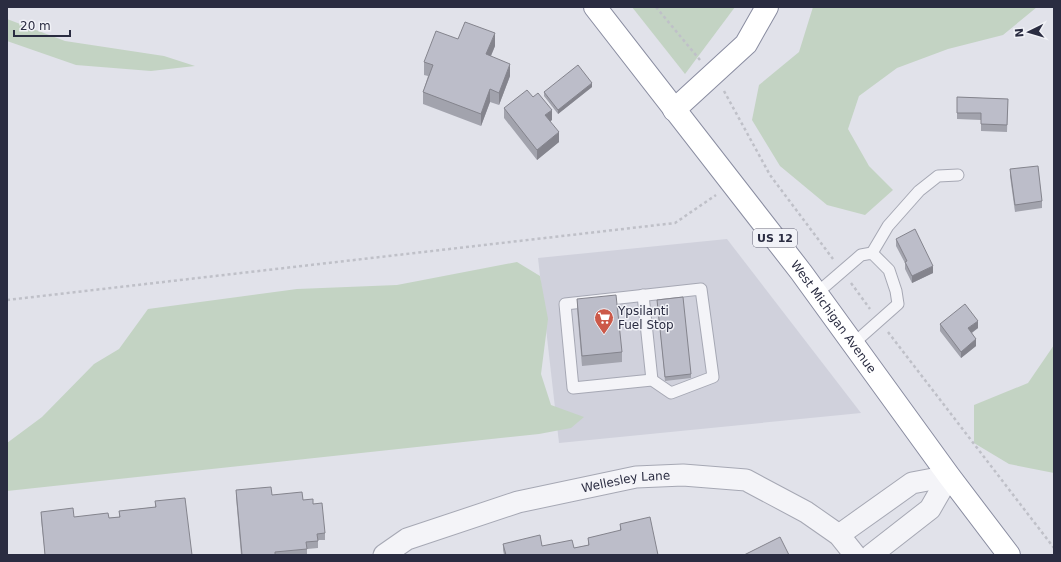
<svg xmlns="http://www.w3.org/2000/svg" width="1061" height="562" font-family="'DejaVu Sans',sans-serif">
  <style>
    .built { fill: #d0d1dc }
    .green { fill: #c3d3c3 }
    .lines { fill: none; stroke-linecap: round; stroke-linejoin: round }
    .service-casing { stroke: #a6a8b4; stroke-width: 13 }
    .minor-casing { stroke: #a6a8b4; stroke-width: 23 }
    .trunk-casing { stroke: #898ca0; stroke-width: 24 }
    .motorway-casing { stroke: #898ca0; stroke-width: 24 }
    .path { stroke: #bfc0c8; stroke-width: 2.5; stroke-dasharray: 3 3; stroke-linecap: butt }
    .service { stroke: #f4f4f8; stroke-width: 11 }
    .minor { stroke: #f4f4f8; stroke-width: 21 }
    .trunk { stroke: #fff; stroke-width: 22 }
    .motorway { stroke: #fff; stroke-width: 22 }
    .wall { fill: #a2a3ad }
    .shaded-wall { fill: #84848d }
    .building { fill: #bcbdc9; stroke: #84848d }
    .labels { text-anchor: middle; stroke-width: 3; stroke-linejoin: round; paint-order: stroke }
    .shield { fill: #f1f2f7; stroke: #666778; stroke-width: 1 }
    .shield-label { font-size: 11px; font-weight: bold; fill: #2a2c41 }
    .poi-label { font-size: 12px; fill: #2a2c41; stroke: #f1f2f7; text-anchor: start }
    .street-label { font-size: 12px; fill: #2a2c41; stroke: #f1f2f7 }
  </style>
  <rect width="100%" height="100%" fill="#e1e2ea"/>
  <path class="built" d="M727 239 861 413 559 443 538 258Z"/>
  <g class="green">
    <path d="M632 7H735L685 74Z"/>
    <path d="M813 7H1037L1003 35 948 49 897 68 859 96 848 129 869 166 893 190 865 215 827 205 780 166 752 120 759 85 799 52Z"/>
    <path d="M7 19 65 41 164 56 195 66 151 71 76 65 7 41Z"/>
    <path d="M517 262 540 276 548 319 541 374 551 405 584 417 571 428 539 434 7 491V443L42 417 94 364 119 349 148 309 297 289 397 285Z"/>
    <path d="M1054 345V473L1009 464 974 443V405L1028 383Z"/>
  </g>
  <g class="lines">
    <g class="service-casing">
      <g id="service">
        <path d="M872 253 888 226 919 191 938 176 958 175"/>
        <path d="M701 289 713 377 671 393 652 380 573 388 565 304Z"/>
        <path d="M817 293 861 255 872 253 889 270 896 291 898 304 854 343"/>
        <path d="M643 295 652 380"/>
      </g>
    </g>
    <g class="minor-casing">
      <g id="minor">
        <path d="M839 535 912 483 949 476"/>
        <path id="s1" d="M384 555 407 539 518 502 636 477 683 475 746 480 806 512 839 535 855 555"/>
        <path d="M871 555 930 509 949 476"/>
      </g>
    </g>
    <g class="trunk-casing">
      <g id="trunk">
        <path id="s2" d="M595 7 801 272 949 476 1009 555"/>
      </g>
    </g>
    <g class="motorway-casing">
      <path id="motorway" d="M674 110 746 44 767 7"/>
    </g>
    <g class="path">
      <path d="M656 7 700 60"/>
      <path d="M724 91 770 175 833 259"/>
      <path d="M851 283 870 309"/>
      <path d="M7 300 675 223 716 195"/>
      <path d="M888 332 1054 548"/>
    </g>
    <use href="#service" class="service"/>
    <use href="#minor" class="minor"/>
    <use href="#trunk" class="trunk"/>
    <use href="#motorway" class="motorway"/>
  </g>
  <g class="wall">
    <path d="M458 39 495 46 491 56 510 76 499 105 490 102 481 126 423 104V92L428 76 424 75V62Z"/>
    <path d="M592 87 558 114 544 96V92Z"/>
    <path d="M957 97 1008 99 1007 132 981 131V120L957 119Z"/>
    <path d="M504 108 552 120 550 121 559 142 537 160 504 118Z"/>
    <path d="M1010 169 1042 201V208L1015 212 1010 176Z"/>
    <path d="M896 239 933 273 912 283 905 269V263L896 246Z"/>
    <path d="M577 299 622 352V362L582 366 577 309Z"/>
    <path d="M657 300 691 374V378L665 381Z"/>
    <path d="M940 324 978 328 972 333 976 346 961 358 940 331Z"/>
    <path d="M236 490 272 495 303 500 313 504 325 533V540H318V548L307 549V555H241L236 497Z"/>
    <path d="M155 501 192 555H45L41 519V512L74 517 109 518 119 517V511L155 507Z"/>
    <path d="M620 524 658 555H504L503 550V544L574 548 588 545V538L620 531Z"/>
  </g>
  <g class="shaded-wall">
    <path d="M495 33V46L486 67V54Z"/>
    <path d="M510 64V76L499 105V93Z"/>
    <path d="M592 83V87L558 114V110Z"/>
    <path d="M490 89V102L481 126V114Z"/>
    <path d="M552 110V120L545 125V115Z"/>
    <path d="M559 132V142L537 160V150Z"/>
    <path d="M933 266V273L912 283V276Z"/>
    <path d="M978 321V328L968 335V328Z"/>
    <path d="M976 339V346L961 358V352Z"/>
  </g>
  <g class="building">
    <path d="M465 22 495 33 486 54 510 64 499 93 490 89 481 114 423 92 433 65 424 62 436 31 458 39Z"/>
    <path d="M578 65 592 83 558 110 544 92Z"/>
    <path d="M527 90 533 97 538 93 552 110 545 115 559 132 537 150 504 108Z"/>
    <path d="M957 97 1008 99 1007 125 981 124V113H957Z"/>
    <path d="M1038 166 1042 201 1015 205 1010 169Z"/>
    <path d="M915 229 933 266 912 276 905 262 907 261 896 239Z"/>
    <path d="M616 295 622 352 582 356 577 299Z"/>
    <path d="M683 297 691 374 665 377 657 300Z"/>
    <path d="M965 304 978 321 968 328 976 339 961 352 940 324Z"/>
    <path d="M271 487 272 495 302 492 303 500 313 499V504L322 503 325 533 317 534 318 541 306 542 307 549 275 552V555H242L236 490Z"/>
    <path d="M185 498 192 555H45L41 512 73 508 74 517 108 513 109 518 120 517 119 511 156 507 155 501Z"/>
    <path d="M650 517 658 555H506L503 544 540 535 542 546 572 540 574 548 589 545 588 538 621 530 620 524Z"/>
    <path d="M780 537 789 555H744Z"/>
  </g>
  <defs>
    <g id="supermarket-pin" transform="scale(1)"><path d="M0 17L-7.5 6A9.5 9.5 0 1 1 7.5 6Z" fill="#cc5949" stroke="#f1f2f7"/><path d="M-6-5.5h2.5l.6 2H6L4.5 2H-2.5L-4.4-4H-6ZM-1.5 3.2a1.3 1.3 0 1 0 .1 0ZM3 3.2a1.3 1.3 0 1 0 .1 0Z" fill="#fff"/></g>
  </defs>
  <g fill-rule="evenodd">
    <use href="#supermarket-pin" x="604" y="318"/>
  </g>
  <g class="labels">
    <rect class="shield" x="753" y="229" width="44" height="18" rx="3"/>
    <g class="shield-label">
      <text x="775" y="242">US 12</text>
    </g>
    <g class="poi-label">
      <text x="618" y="315">Ypsilanti<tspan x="618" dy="14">Fuel Stop</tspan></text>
    </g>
    <g class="street-label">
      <text dy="4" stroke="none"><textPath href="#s2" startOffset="391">West Michigan Avenue</textPath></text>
      <text dy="4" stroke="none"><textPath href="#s1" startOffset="255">Wellesley Lane</textPath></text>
    </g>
  </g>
  <rect width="1061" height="562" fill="none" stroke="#2a2c41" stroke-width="16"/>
  <g transform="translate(1029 32) rotate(265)" stroke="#f1f2f7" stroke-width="3" paint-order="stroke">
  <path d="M0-3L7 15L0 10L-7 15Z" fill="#2a2c41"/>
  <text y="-6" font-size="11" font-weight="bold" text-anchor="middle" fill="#2a2c41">N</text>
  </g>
  <path d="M14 30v6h56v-6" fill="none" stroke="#2a2c41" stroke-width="2"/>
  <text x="20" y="30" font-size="12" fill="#2a2c41" stroke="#f1f2f7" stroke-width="3" paint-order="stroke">20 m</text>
</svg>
